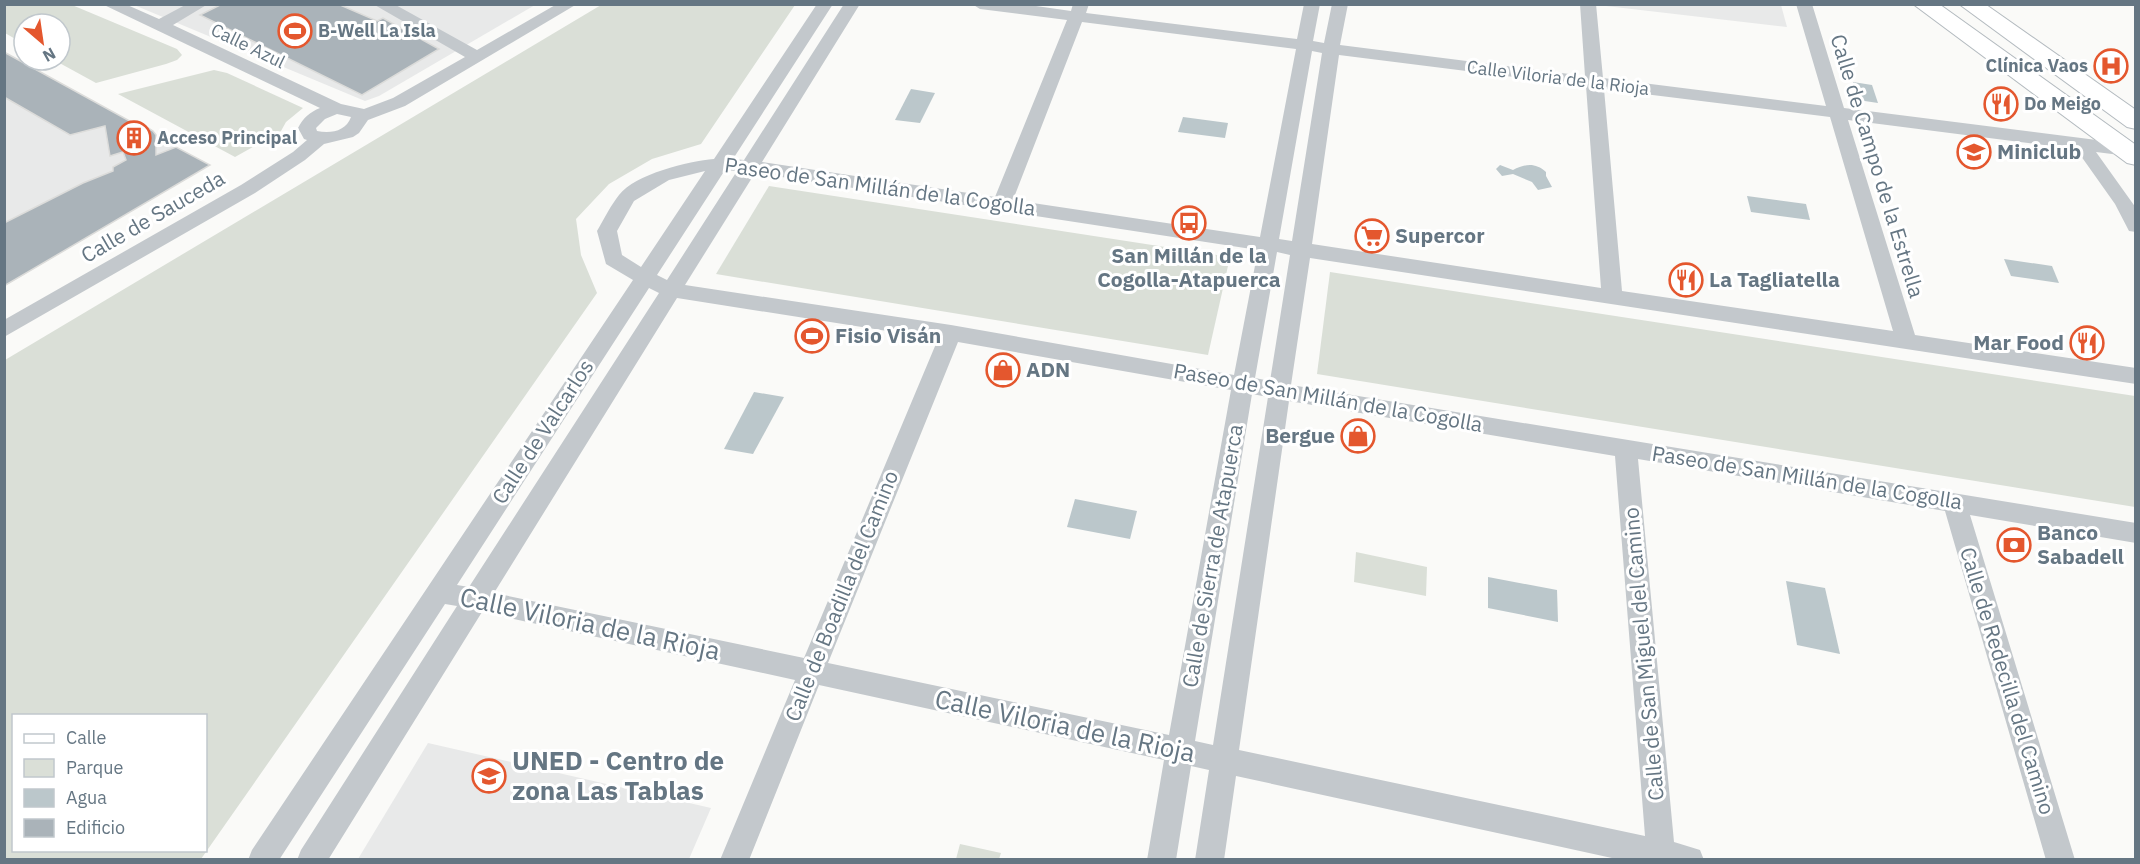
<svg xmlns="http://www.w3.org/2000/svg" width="2140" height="864" font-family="'IBM Plex Sans',sans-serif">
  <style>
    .built { fill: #e8e9e9 }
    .green { fill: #dadfd7; fill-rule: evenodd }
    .water { fill: #bbc7cb }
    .building { fill: #aab3b9; stroke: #dcdcda; stroke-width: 1.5 }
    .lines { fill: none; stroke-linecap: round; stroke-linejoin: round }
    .secondary-casing { stroke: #b3babf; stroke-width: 2 }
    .street { fill: #c3c8cc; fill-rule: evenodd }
    .secondary { fill: #fff; fill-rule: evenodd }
    .labels { text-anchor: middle; stroke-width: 6; stroke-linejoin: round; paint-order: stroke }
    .far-poi-label { font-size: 18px; font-weight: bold; fill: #657683; stroke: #fff; text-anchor: start }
    .far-street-label { font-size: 18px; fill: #657683; stroke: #fff }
    .poi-label { font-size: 21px; font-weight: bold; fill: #657683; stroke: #fff; text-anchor: start }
    .street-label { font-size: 21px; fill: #657683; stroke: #fff }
    .near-street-label { font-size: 26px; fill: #657683; stroke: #fff }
    .near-poi-label { font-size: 26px; font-weight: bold; fill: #657683; stroke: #fff; text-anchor: start }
  </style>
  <rect width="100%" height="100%" fill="#fafaf8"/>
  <g class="built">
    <path d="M134 5H535L379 96 365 101Z"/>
    <path d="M1606 5H1781L1787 27 1606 6Z"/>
    <path d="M4 52 135 124 145 126 156 136 210 165 5 286Z"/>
    <path d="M428 743 711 808 689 859H358Z"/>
  </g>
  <g class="green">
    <path d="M4 5H72L177 49 182 55 177 60 166 64 96 83 54 60H60V24H24V44L5 33Z"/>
    <path d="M601 5H795L701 144 652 159 609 184 576 219 581 255 597 293 201 859H5V360ZM14 716H206V850H14Z"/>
    <path d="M214 70 227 73 303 108 286 122 281 131 235 157 118 94Z"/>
    <path d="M769 186 1230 257 1208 355 716 274Z"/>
    <path d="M1330 272 2135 396V507L1317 374Z"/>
    <path d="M1356 552 1427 567 1426 596 1354 582Z"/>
    <path d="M960 844 1001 853 999 859H956Z"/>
  </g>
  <g class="water">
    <path d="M1853 82 1872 85 1878 103 1858 100Z"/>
    <path d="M911 89 935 93 920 123 895 120Z"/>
    <path d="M1183 117 1228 123 1225 138 1178 132Z"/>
    <path d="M1500 165 1513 170C1525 164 1535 162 1546 172V176L1552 187 1538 190 1532 182 1513 174 1502 176 1496 169Z"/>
    <path d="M1747 196 1806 204 1810 220 1751 212Z"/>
    <path d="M2004 259 2052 266 2059 283 2011 276Z"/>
    <path d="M754 392 784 397 753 454 724 449Z"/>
    <path d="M1075 499 1137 511 1130 539 1067 527Z"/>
    <path d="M1488 577 1557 590 1558 622 1488 608Z"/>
    <path d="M1786 581 1825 588 1840 654 1797 645Z"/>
  </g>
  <g class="building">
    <path d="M222 4H338L377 21 383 18 439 49 362 95 200 15Z"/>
    <path d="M4 52 135 124 145 126 153 131 156 135V155L176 147 210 165 4 286V223L83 183 113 171V167L126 160 123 152 110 156 105 126 70 135 4 97Z"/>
  </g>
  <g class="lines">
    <g class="secondary-casing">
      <g id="secondary">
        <path d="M1913 4H1939L2136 145V165L2127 163Z"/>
        <path d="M1959 4H1985L2136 110V129L2127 127Z"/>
      </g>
    </g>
    <g class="street">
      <path d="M102 4H125L159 19 187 4H208L173 25 341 104 364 109 393 98 465 57 373 4H394L477 50 557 4H577L405 106 368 120 359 133 353 137 324 144 305 160 255 193 4 337V320L241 185 293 152 307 140 304 139 298 128C303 118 310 112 320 108ZM337 114 351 117C346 131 331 134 317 131L316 128 325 119Z"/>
      <path d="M817 4H833L733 159 744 160 844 4H860L762 162 995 197 1067 20 980 9 972 4H1022L1071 11 1073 4H1089L1086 13 1297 39 1304 4H1320L1313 41 1324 43 1332 4H1348L1340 45 1585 76 1580 4H1596L1603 78 1826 106 1796 4H1812L1844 108 2136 145V157L2096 152 2136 208V232L2129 231 2115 204 2076 149 1848 120 1915 335 2136 368V384L1310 258 1291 385 2136 523V543L1970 515 2075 860H2046L1945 511 1638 459 1674 842 1700 850 1704 860H1621L1236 776 1224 860H1195L1209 770 1191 766 1176 860H1147L1164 760 819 685 749 860H720L795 680 482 612 328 860H297L301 850 457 606 445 604 279 860H248L252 850 633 280 606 264 597 231C604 219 611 205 619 195 635 174 689 161 714 159ZM1082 22 1296 49 1260 237 1013 200ZM1312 51 1322 53 1292 241 1279 239ZM1339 55 1586 86 1601 288 1312 244ZM1604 89 1830 117 1893 331 1622 291ZM725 170 737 171 667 280 657 275ZM705 171 641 267 622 255 617 231 634 201 669 180ZM755 173 1258 250 1234 375 951 325 685 285ZM1277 252 1290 255 1270 381 1255 378ZM649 288 659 293 469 587 457 585ZM677 298 938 339 804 658 494 593ZM958 342 1231 390 1169 735 828 663ZM1252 394 1268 397 1213 745 1195 741ZM1289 401 1615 456 1645 836 1239 750Z"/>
    </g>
    <use href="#secondary" class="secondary"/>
  </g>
  <defs>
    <g id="stadium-ring" transform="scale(1.725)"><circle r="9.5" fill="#fff" stroke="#e4572e" stroke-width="1.5"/><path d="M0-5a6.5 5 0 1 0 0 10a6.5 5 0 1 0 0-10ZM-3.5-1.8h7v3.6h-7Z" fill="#e4572e"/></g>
    <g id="hospital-ring" transform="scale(1.725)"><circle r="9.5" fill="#fff" stroke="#e4572e" stroke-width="1.5"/><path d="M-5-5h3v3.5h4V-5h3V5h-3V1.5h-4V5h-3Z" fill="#e4572e"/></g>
    <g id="restaurant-ring" transform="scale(1.725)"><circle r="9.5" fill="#fff" stroke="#e4572e" stroke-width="1.5"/><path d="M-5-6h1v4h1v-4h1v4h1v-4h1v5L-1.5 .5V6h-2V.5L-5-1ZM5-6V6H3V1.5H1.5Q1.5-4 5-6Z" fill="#e4572e"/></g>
    <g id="building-ring" transform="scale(1.725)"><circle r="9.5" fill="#fff" stroke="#e4572e" stroke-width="1.5"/><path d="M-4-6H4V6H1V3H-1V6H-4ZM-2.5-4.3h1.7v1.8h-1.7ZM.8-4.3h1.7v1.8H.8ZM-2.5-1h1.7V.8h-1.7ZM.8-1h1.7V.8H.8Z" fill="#e4572e"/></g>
    <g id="school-ring" transform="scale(1.725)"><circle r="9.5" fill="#fff" stroke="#e4572e" stroke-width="1.5"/><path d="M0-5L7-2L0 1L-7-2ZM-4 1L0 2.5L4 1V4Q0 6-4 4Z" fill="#e4572e"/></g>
    <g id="bus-ring" transform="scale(1.725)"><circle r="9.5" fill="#fff" stroke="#e4572e" stroke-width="1.5"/><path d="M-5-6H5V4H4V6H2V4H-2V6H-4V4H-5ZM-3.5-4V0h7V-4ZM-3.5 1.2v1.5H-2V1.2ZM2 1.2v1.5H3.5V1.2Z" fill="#e4572e"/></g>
    <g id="supermarket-ring" transform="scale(1.725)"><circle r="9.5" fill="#fff" stroke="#e4572e" stroke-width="1.5"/><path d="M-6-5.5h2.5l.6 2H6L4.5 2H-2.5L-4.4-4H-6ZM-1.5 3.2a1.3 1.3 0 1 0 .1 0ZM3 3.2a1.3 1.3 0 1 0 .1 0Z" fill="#e4572e"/></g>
    <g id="shop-ring" transform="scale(1.725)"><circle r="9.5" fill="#fff" stroke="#e4572e" stroke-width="1.5"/><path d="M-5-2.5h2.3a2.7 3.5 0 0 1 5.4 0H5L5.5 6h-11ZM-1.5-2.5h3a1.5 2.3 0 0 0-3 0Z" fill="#e4572e"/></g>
    <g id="bank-ring" transform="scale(1.725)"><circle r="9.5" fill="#fff" stroke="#e4572e" stroke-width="1.5"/><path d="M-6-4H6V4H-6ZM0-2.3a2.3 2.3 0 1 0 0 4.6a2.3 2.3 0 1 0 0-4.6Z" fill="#e4572e"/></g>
    <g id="university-ring" transform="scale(1.725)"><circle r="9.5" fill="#fff" stroke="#e4572e" stroke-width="1.5"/><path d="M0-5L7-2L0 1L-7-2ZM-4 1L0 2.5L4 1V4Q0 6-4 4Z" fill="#e4572e"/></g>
  </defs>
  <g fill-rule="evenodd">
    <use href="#stadium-ring" x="295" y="31"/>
    <use href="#hospital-ring" x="2111" y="66"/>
    <use href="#restaurant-ring" x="2001" y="104"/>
    <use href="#building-ring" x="134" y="138"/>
    <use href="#school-ring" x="1974" y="152"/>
    <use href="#bus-ring" x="1189" y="223"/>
    <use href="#supermarket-ring" x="1372" y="236"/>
    <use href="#restaurant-ring" x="1686" y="280"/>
    <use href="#stadium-ring" x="812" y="336"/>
    <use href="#restaurant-ring" x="2087" y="343"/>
    <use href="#shop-ring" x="1003" y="370"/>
    <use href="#shop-ring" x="1358" y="436"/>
    <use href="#bank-ring" x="2014" y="545"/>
    <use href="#university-ring" x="489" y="776"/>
  </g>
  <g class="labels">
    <g class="far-poi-label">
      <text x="318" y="37">B-Well La Isla</text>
      <text x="2088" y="72" text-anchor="end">Clínica Vaos</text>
      <text x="2024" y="110">Do Meigo</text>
      <text x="157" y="144">Acceso Principal</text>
    </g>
    <g class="far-street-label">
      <text transform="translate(248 46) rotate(26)" y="6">Calle Azul</text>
      <text transform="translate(1558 78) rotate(7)" y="6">Calle Viloria de la Rioja</text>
    </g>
    <g class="poi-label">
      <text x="1997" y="159">Miniclub</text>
      <text x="1395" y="243">Supercor</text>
      <text x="1189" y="263" text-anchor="middle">San Millán de la<tspan x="1189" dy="24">Cogolla-Atapuerca</tspan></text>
      <text x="1709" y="287">La Tagliatella</text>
      <text x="835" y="343">Fisio Visán</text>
      <text x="2064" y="350" text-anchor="end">Mar Food</text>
      <text x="1026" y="377">ADN</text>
      <text x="1335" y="443" text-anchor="end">Bergue</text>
      <text x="2037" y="540">Banco<tspan x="2037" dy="24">Sabadell</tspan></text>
    </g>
    <g class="street-label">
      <text transform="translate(1877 166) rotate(73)" y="7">Calle de Campo de la Estrella</text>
      <text transform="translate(880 187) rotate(8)" y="7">Paseo de San Millán de la Cogolla</text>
      <text transform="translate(153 217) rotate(-30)" y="7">Calle de Sauceda</text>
      <text transform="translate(1328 398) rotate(10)" y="7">Paseo de San Millán de la Cogolla</text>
      <text transform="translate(543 432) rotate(-57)" y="7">Calle de Valcarlos</text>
      <text transform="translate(1807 478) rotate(9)" y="7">Paseo de San Millán de la Cogolla</text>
      <text transform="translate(1213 556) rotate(-80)" y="7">Calle de Sierra de Atapuerca</text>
      <text transform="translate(842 596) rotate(-68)" y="7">Calle de Boadilla del Camino</text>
      <text transform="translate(1644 654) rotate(-95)" y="7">Calle de San Miguel del Camino</text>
      <text transform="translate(2007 681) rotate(73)" y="7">Calle de Redecilla del Camino</text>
    </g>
    <g class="near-street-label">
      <text transform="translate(590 624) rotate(12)" y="9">Calle Viloria de la Rioja</text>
      <text transform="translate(1065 726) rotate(12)" y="9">Calle Viloria de la Rioja</text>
    </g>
    <g class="near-poi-label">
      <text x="512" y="770">UNED - Centro de<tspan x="512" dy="30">zona Las Tablas</tspan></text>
    </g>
  </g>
  <rect width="2140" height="864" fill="none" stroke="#657683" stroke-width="12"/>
  <rect x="12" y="714" width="195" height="138" fill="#ffffff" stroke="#c1c8cd" stroke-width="1.5"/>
  <rect x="24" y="734" width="30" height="9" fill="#ffffff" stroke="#c1c8cd" stroke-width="1.5"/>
  <text x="66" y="744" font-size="18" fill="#657683">Calle</text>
  <rect x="24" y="759" width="30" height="18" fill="#dadfd7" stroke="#c1c8cd" stroke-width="1.5"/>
  <text x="66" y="774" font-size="18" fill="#657683">Parque</text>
  <rect x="24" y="789" width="30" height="18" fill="#bbc7cb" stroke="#c1c8cd" stroke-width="1.5"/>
  <text x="66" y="804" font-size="18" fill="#657683">Agua</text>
  <rect x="24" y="819" width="30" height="18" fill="#aab3b9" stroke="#c1c8cd" stroke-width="1.5"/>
  <text x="66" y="834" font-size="18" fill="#657683">Edificio</text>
  <g transform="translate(42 42) rotate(151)"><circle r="28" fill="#ffffff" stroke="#c1c8cd" stroke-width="1.5"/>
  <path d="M0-4.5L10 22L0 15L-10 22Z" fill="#e4572e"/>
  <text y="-9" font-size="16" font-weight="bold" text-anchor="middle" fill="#657683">N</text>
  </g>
</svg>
